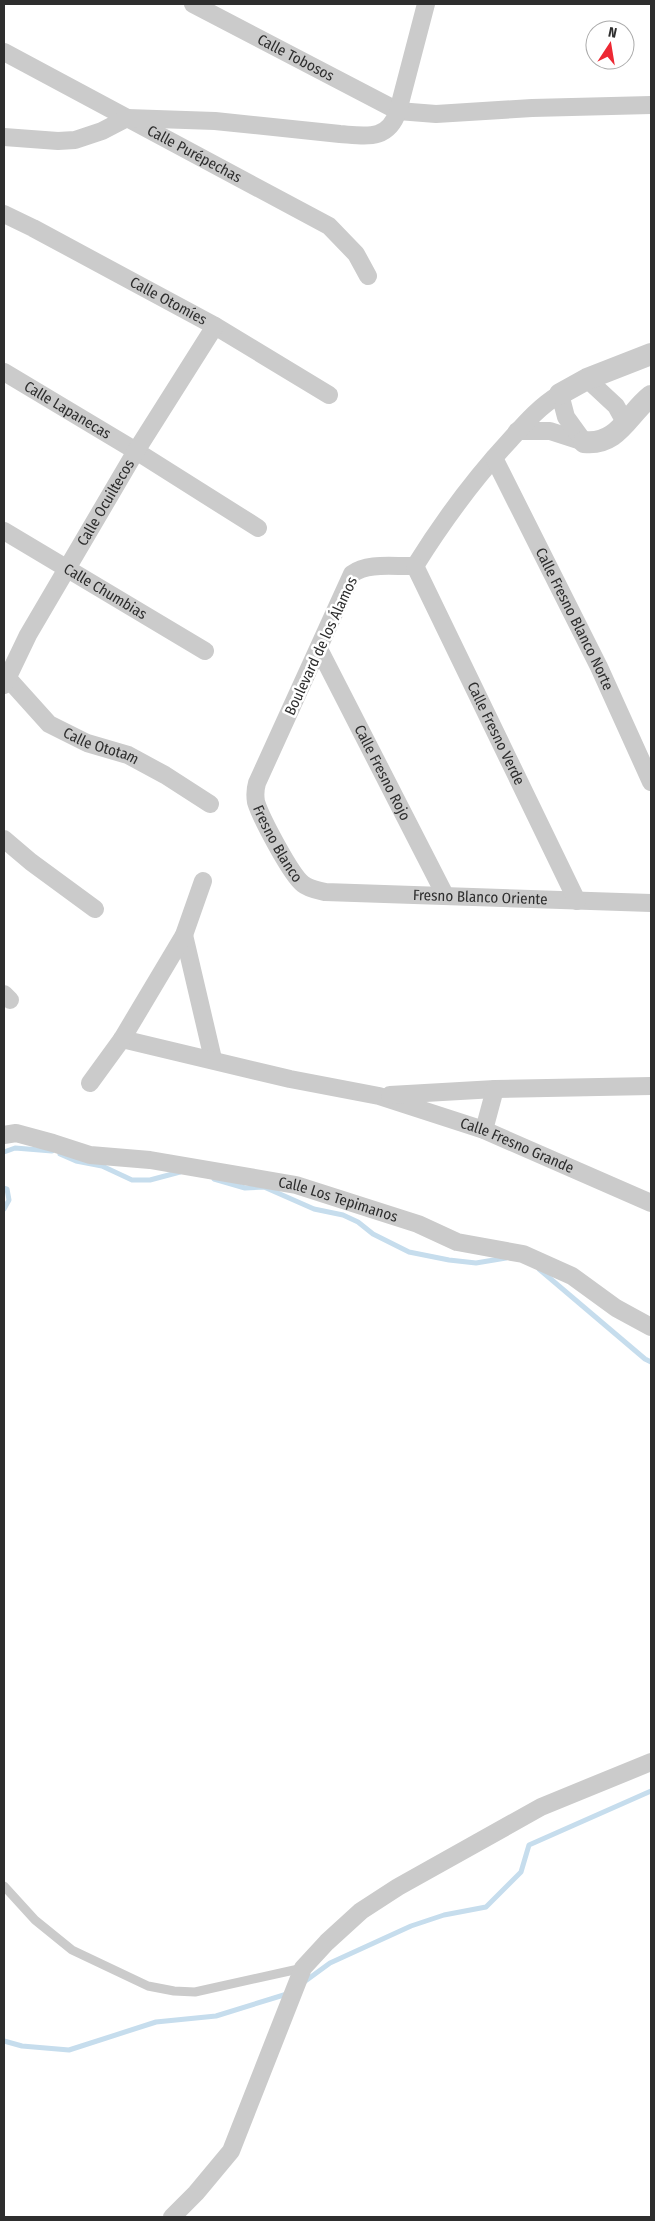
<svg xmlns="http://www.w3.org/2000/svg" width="655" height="2221" font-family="'Fira Sans Condensed',sans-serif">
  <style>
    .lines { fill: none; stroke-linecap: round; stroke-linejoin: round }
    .stream { stroke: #c6dded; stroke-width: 5 }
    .service { stroke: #cbcbcb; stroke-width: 9 }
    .minor { stroke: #cbcbcb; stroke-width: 18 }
    .tertiary { stroke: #cbcbcb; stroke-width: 22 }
    .labels { text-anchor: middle; stroke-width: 5; stroke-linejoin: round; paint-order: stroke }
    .street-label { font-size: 15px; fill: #2e2e2e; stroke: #fff }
  </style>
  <rect width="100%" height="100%" fill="#fff"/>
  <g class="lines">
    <g class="stream">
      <path d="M4 1152 15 1148 52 1151"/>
      <path d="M60 1154 76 1161 102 1166 132 1180H150L180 1172"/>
      <path d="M214 1179 245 1188 264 1187 314 1209 343 1215 358 1222 373 1234 409 1252 449 1260 476 1263 506 1258"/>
      <path d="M4 1188 7 1189 9 1200 4 1209"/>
      <path d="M539 1269 645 1359 651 1362"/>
      <path d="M304 1982 330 1963 411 1926 444 1915 486 1907 521 1872 529 1845 651 1791"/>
      <path d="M4 2041 22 2046 69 2050 156 2022 216 2016 287 1994"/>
    </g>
    <path class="service" d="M4 1886 35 1920 72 1950 148 1986 174 1991 195 1992 303 1968"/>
    <g class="minor">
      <path id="s1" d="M193 4 398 111 436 114 532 108 651 105"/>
      <path id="s2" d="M4 52 329 226 356 254 368 276"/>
      <path d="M4 137 58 141 75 140 102 131 127 118 215 121 340 134C367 136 388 141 398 111L426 4"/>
      <path id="s3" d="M4 214 33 228 215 326 329 395"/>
      <path id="s4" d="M4 372 136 451 258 528"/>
      <path d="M587 379 616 406 626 424"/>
      <path d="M517 431H550L584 442"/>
      <path id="s5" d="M584 442 566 417 560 394C540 406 526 422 510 440 474 479 443 521 415 566 395 567 368 562 352 574L257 783C255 790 255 796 256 802 261 818 291 875 303 884 309 889 318 890 325 892L651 903"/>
      <path id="s6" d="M494 458 599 667 651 782"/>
      <path id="s7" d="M4 531 205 651"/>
      <path id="s8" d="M415 566 577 901"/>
      <path id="s9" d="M319 649 445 895"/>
      <path id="s10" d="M4 674 49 724 87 743 128 755 165 775 210 804"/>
      <path id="s11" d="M4 685 28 635 136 451 215 326"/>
      <path d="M4 839 31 862 95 909"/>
      <path d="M184 935 213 1059"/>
      <path d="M4 994 10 1000"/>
      <path id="s12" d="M122 1039 290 1079 379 1096 484 1130 651 1203"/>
      <path d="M90 1083 122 1039 184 935 203 881"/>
      <path d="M390 1095 495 1089 651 1086"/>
      <path d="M484 1130 495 1089"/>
      <path id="s13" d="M4 1135 16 1133 53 1143 90 1155 150 1160 296 1185 418 1224 457 1242 523 1254 572 1276 616 1308 651 1327"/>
      <path d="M172 2217 196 2193 231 2151 303 1968 327 1942 361 1911 398 1887 541 1807 651 1762"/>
    </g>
    <g class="tertiary">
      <path d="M560 394 587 379 651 354"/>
      <path d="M584 442C618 446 628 414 651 396"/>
    </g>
  </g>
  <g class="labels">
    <g class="street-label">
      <text dy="5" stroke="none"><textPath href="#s1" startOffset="116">Calle Tobosos</textPath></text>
      <text dy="5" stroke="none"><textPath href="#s2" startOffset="216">Calle Purépechas</textPath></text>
      <text dy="5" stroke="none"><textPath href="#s3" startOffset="186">Calle Otomíes</textPath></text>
      <text dy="5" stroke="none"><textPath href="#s4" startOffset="74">Calle Lapanecas</textPath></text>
      <text dy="5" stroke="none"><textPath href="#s11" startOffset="209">Calle Ocuiltecos</textPath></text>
      <text dy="5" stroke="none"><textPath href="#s7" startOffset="118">Calle Chumbias</textPath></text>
      <text dy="5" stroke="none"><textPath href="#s6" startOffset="180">Calle Fresno Blanco Norte</textPath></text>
      <text transform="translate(321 646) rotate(-65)" y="5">Boulevard de los Álamos</text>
      <text dy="5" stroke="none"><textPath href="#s8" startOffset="186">Calle Fresno Verde</textPath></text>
      <text dy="5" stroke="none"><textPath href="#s10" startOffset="124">Calle Ototam</textPath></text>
      <text dy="5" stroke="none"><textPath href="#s9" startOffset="139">Calle Fresno Rojo</textPath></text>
      <text dy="5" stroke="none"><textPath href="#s5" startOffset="641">Fresno Blanco</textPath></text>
      <text dy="5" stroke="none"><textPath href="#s5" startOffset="868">Fresno Blanco Oriente</textPath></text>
      <text dy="5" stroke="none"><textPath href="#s12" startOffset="410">Calle Fresno Grande</textPath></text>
      <text dy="5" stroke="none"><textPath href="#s13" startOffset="342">Calle Los Tepimanos</textPath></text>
    </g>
  </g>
  <rect width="655" height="2221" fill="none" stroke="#2e2e2e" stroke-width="10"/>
  <g transform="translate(610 45) rotate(12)"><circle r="24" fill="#ffffff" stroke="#ababab"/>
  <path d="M0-4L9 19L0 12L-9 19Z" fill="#ed2833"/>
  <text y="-8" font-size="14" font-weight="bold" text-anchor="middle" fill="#2e2e2e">N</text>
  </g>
</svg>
